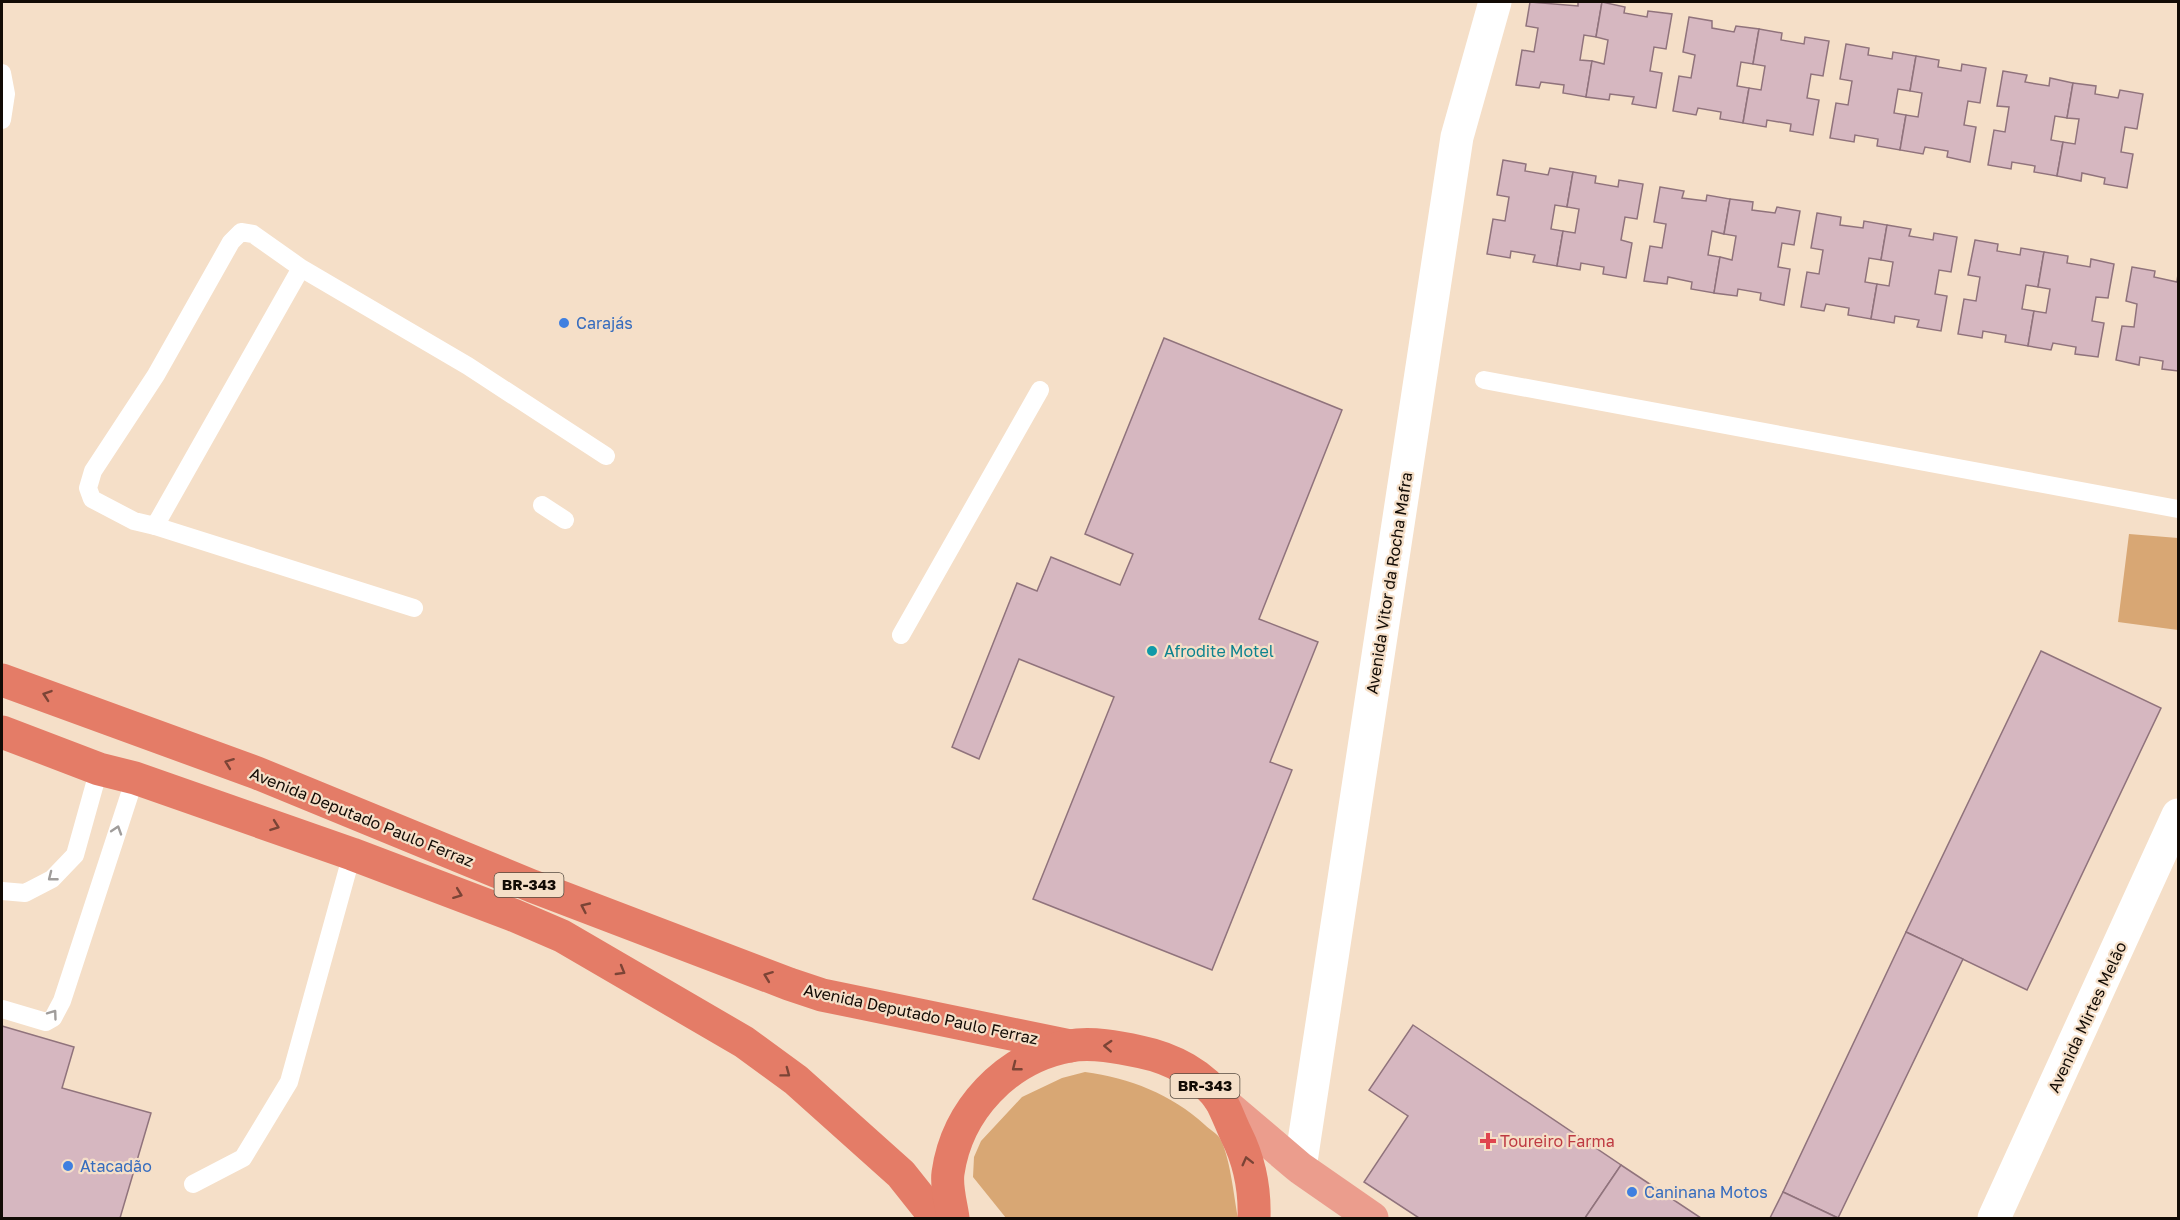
<svg xmlns="http://www.w3.org/2000/svg" width="2180" height="1220" font-family="'Golos Text',sans-serif">
  <style>
    .green { fill: #d8a774 }
    .building { fill: #d6b7c0; stroke: #90737c; stroke-width: 1.5 }
    .lines { fill: none; stroke-linecap: round; stroke-linejoin: round }
    .service { stroke: #fff; stroke-width: 18 }
    .minor { stroke: #fff; stroke-width: 33 }
    .secondary { stroke: #fff; stroke-width: 33 }
    .primary { stroke: #eb9d8d; stroke-width: 33 }
    .trunk { stroke: #e47c67; stroke-width: 33 }
    .oneway { stroke: #7b4436 }
    .oneway2 { stroke: #a09d9b }
    .shop-dot { fill: #3f7fe0; stroke: #f5dfc8; stroke-width: 2 }
    .culture-dot { fill: #0f9aa8; stroke: #f5dfc8; stroke-width: 2 }
    .health-dot { fill: #e0444e; stroke: #f5dfc8; stroke-width: 2 }
    .labels { text-anchor: middle; stroke-width: 4.5; stroke-linejoin: round; paint-order: stroke }
    .shield { fill: #f5dfc8; stroke: #564b40; stroke-width: 1.5 }
    .shield-label { font-size: 15px; font-weight: bold; fill: #120b05 }
    .shop-label { font-size: 16px; fill: #366cbe; stroke: #f5dfc8; text-anchor: start }
    .street-label { font-size: 16px; fill: #120b05; stroke: #f5dfc8 }
    .culture-label { font-size: 16px; fill: #0d838f; stroke: #f5dfc8; text-anchor: start }
    .health-label { font-size: 16px; fill: #be3a42; stroke: #f5dfc8; text-anchor: start }
  </style>
  <rect width="100%" height="100%" fill="#f5dfc8"/>
  <g class="green">
    <path d="M2129 534 2178 538V630L2118 622Z"/>
    <path d="M1085 1072C1130 1078 1171 1094 1205 1125 1209 1129 1216 1133 1219 1137 1230 1154 1234 1198 1238 1218H1006L973 1177 974 1157 981 1141 1022 1097 1062 1078Z"/>
  </g>
  <g class="building">
    <path d="M1530 2 1578 6V2H1602L1596 37 1584 35 1580 60 1592 61 1586 97 1563 93 1564 85 1541 82 1539 88 1516 85 1522 50 1534 52 1538 28 1526 26Z"/>
    <path d="M1602 2 1625 7 1624 13 1647 17 1648 11 1672 14 1666 49 1654 47 1650 71 1662 73 1656 108 1632 104 1634 97 1610 94 1609 100 1586 97 1592 61 1604 64 1608 40 1596 37Z"/>
    <path d="M1689 17 1712 21V28L1734 32 1736 26 1759 29 1753 64 1741 62 1737 86 1749 88 1743 123 1720 119 1721 112 1698 108 1696 115 1673 111 1679 76 1691 78 1695 55 1683 52Z"/>
    <path d="M1759 29 1782 33 1781 40 1804 44 1805 37 1829 41 1823 76 1811 74 1807 98 1819 100 1813 135 1790 131 1791 124 1767 120 1766 127 1743 123 1749 88 1761 90 1765 66 1753 64Z"/>
    <path d="M1846 44 1869 48 1868 55 1892 59 1893 52 1916 56 1910 91 1898 89 1894 113 1906 115 1900 150 1877 146 1878 139 1855 135 1854 142 1830 138 1836 103 1848 105 1852 81 1840 79Z"/>
    <path d="M1916 56 1939 60 1938 67 1961 71 1962 64 1986 68 1980 103 1968 101 1964 125 1976 127 1970 162 1947 157 1948 151 1925 147 1923 154 1900 150 1906 115 1918 117 1922 93 1910 91Z"/>
    <path d="M2003 71 2027 75 2025 82 2049 86 2050 78 2073 83 2067 118 2055 116 2051 140 2063 142 2057 176 2034 172 2035 166 2012 162 2011 169 1988 165 1994 130 2005 132 2009 107 1997 106Z"/>
    <path d="M2073 83 2096 86 2095 94 2118 98 2120 90 2143 94 2137 129 2125 127 2121 152 2133 154 2127 188 2104 184 2105 178 2082 173 2081 181 2057 176 2063 142 2075 144 2079 119 2067 118Z"/>
    <path d="M1503 160 1526 164 1525 171 1548 175 1550 168 1573 172 1567 207 1555 205 1551 229 1563 231 1557 266 1533 262 1535 255 1511 251 1510 258 1487 254 1493 219 1505 221 1509 197 1497 195Z"/>
    <path d="M1573 172 1596 176 1595 183 1618 187 1619 180 1643 184 1637 219 1625 217 1621 240 1632 243 1626 278 1603 274 1604 267 1581 263 1580 270 1557 266 1563 231 1575 233 1579 209 1567 207Z"/>
    <path d="M1660 187 1684 191 1682 198 1706 201 1707 195 1730 199 1724 234 1712 231 1708 255 1720 257 1714 293 1691 289 1692 282 1668 277 1667 284 1644 281 1650 246 1662 248 1666 224 1654 222Z"/>
    <path d="M1730 199 1753 202 1752 210 1775 213 1777 207 1800 211 1794 245 1782 243 1778 267 1790 269 1784 305 1760 300 1761 293 1738 289 1737 296 1714 293 1720 257 1732 260 1736 236 1724 234Z"/>
    <path d="M1817 213 1841 217 1840 225 1863 228 1864 221 1887 225 1881 260 1869 258 1865 282 1877 284 1871 319 1848 315 1849 308 1826 304 1824 311 1801 307 1807 272 1819 274 1823 250 1811 248Z"/>
    <path d="M1887 225 1911 229 1909 236 1933 240 1934 233 1957 237 1951 272 1939 270 1935 294 1947 296 1941 331 1917 327 1919 320 1895 316 1894 323 1871 319 1877 284 1889 286 1893 262 1881 260Z"/>
    <path d="M1975 240 1998 244 1997 251 2020 255 2021 248 2044 252 2038 287 2026 285 2022 309 2034 311 2028 346 2005 342 2006 335 1983 331 1982 338 1958 334 1964 299 1976 301 1980 277 1968 275Z"/>
    <path d="M2044 252 2068 256 2067 263 2090 267 2091 259 2114 264 2108 298 2096 297 2092 321 2104 323 2098 357 2075 354 2076 347 2053 343 2051 350 2028 346 2034 311 2046 313 2050 289 2038 287Z"/>
    <path d="M2132 267 2155 271 2154 277 2177 282 2178 274V371L2162 369 2163 361 2140 357 2139 365 2116 360 2122 326 2134 327 2137 304 2126 301Z"/>
    <path d="M1164 338 1342 410 1259 619 1318 642 1270 762 1292 770 1212 970 1033 899 1114 697 1019 659 979 759 952 747 1017 583 1037 591 1051 557 1120 585 1133 554 1085 534Z"/>
    <path d="M2041 651 2161 708 2027 990 1906 932Z"/>
    <path d="M1906 932 1963 959 1838 1218 1783 1192Z"/>
    <path d="M1413 1025 1621 1165 1585 1218H1419L1364 1182 1408 1116 1369 1090Z"/>
    <path d="M2 1026 74 1047 62 1088 151 1113 120 1218H2Z"/>
    <path d="M1621 1165 1701 1218H1585Z"/>
    <path d="M1783 1192 1838 1218H1770Z"/>
  </g>
  <g class="lines">
    <g class="service">
      <path d="M2 73 6 94 2 120"/>
      <path d="M301 268 253 234 241 232 231 242 156 375 93 471 88 488 92 499 134 521 155 526 301 268 468 366 606 456"/>
      <path d="M1484 380 2178 509"/>
      <path d="M542 505 565 520"/>
      <path d="M155 526 414 608"/>
      <path d="M901 635 1040 390"/>
      <path d="M2 891 25 893 52 879 75 855 99 769"/>
      <path d="M2 1009 46 1022 53 1018 62 1001 135 778"/>
      <path d="M193 1184 243 1158 289 1082 352 854"/>
    </g>
    <path class="minor" d="M1300 1168 1457 137 1495 2"/>
    <path class="secondary" d="M1994 1218 2178 815"/>
    <path class="primary" d="M1220 1100 1300 1168 1372 1218"/>
    <g class="trunk">
      <path d="M2 680 257 773 532 886 789 984 822 995 1070 1046"/>
      <path d="M2 732 99 769 135 778 352 854 513 915 562 936 744 1042 796 1080 901 1174 936 1218"/>
      <path d="M953 1218C951 1204 946 1187 948 1173 957 1110 1006 1058 1069 1046 1092 1042 1118 1047 1141 1052 1171 1058 1204 1075 1221 1101 1227 1112 1231 1124 1236 1134 1249 1160 1255 1190 1254 1218"/>
    </g>
  </g>
  <defs><path id="oneway-chevron" d="M-2-3.5L2.5 0L-2 3.5" fill="none" stroke-width="1.6" stroke-linecap="round" stroke-linejoin="round" transform="scale(1.5)"/></defs>
  <g class="oneway">
    <use href="#oneway-chevron" transform="translate(47 695) rotate(-161)"/>
    <use href="#oneway-chevron" transform="translate(229 763) rotate(-159)"/>
    <use href="#oneway-chevron" transform="translate(275 826) rotate(20)"/>
    <use href="#oneway-chevron" transform="translate(458 894) rotate(21)"/>
    <use href="#oneway-chevron" transform="translate(585 907) rotate(-155)"/>
    <use href="#oneway-chevron" transform="translate(621 971) rotate(30)"/>
    <use href="#oneway-chevron" transform="translate(768 976) rotate(-159)"/>
    <use href="#oneway-chevron" transform="translate(1108 1046) rotate(-177)"/>
    <use href="#oneway-chevron" transform="translate(1016 1067) rotate(142)"/>
    <use href="#oneway-chevron" transform="translate(786 1073) rotate(37)"/>
    <use href="#oneway-chevron" transform="translate(1247 1161) rotate(-104)"/>
  </g>
  <g class="oneway2">
    <use href="#oneway-chevron" transform="translate(117 830) rotate(-72)"/>
    <use href="#oneway-chevron" transform="translate(52 877) rotate(142)"/>
    <use href="#oneway-chevron" transform="translate(53 1014) rotate(-54)"/>
  </g>
  <g class="shop-dot">
    <circle cx="564" cy="323" r="6"/>
    <circle cx="68" cy="1166" r="6"/>
    <circle cx="1632" cy="1192" r="6"/>
  </g>
  <circle class="culture-dot" cx="1152" cy="651" r="6"/>
  <path class="health-dot" d="M1485 1132h6v6h6v6h-6v6h-6v-6h-6v-6h6z"/>
  <g class="labels">
    <g class="shield">
      <rect x="494.5" y="873" width="69" height="24" rx="4.5"/>
      <rect x="1170.5" y="1074" width="69" height="24" rx="4.5"/>
    </g>
    <g class="shield-label">
      <text x="529" y="890">BR-343</text>
      <text x="1205" y="1091">BR-343</text>
    </g>
    <g class="shop-label">
      <text x="576" y="329">Carajás</text>
      <text x="80" y="1172">Atacadão</text>
      <text x="1644" y="1198">Caninana Motos</text>
    </g>
    <g class="street-label">
      <text transform="translate(1389 583) rotate(-81)" y="6">Avenida Vitor da Rocha Mafra</text>
      <text transform="translate(362 817) rotate(22)" y="6">Avenida Deputado Paulo Ferraz</text>
      <text transform="translate(921 1014) rotate(12)" y="6">Avenida Deputado Paulo Ferraz</text>
      <text transform="translate(2087 1017) rotate(-65)" y="6">Avenida Mirtes Melão</text>
    </g>
    <g class="culture-label">
      <text x="1164" y="657">Afrodite Motel</text>
    </g>
    <g class="health-label">
      <text x="1500" y="1147">Toureiro Farma</text>
    </g>
  </g>
  <rect width="2180" height="1220" fill="none" stroke="#120b05" stroke-width="6"/>
</svg>
